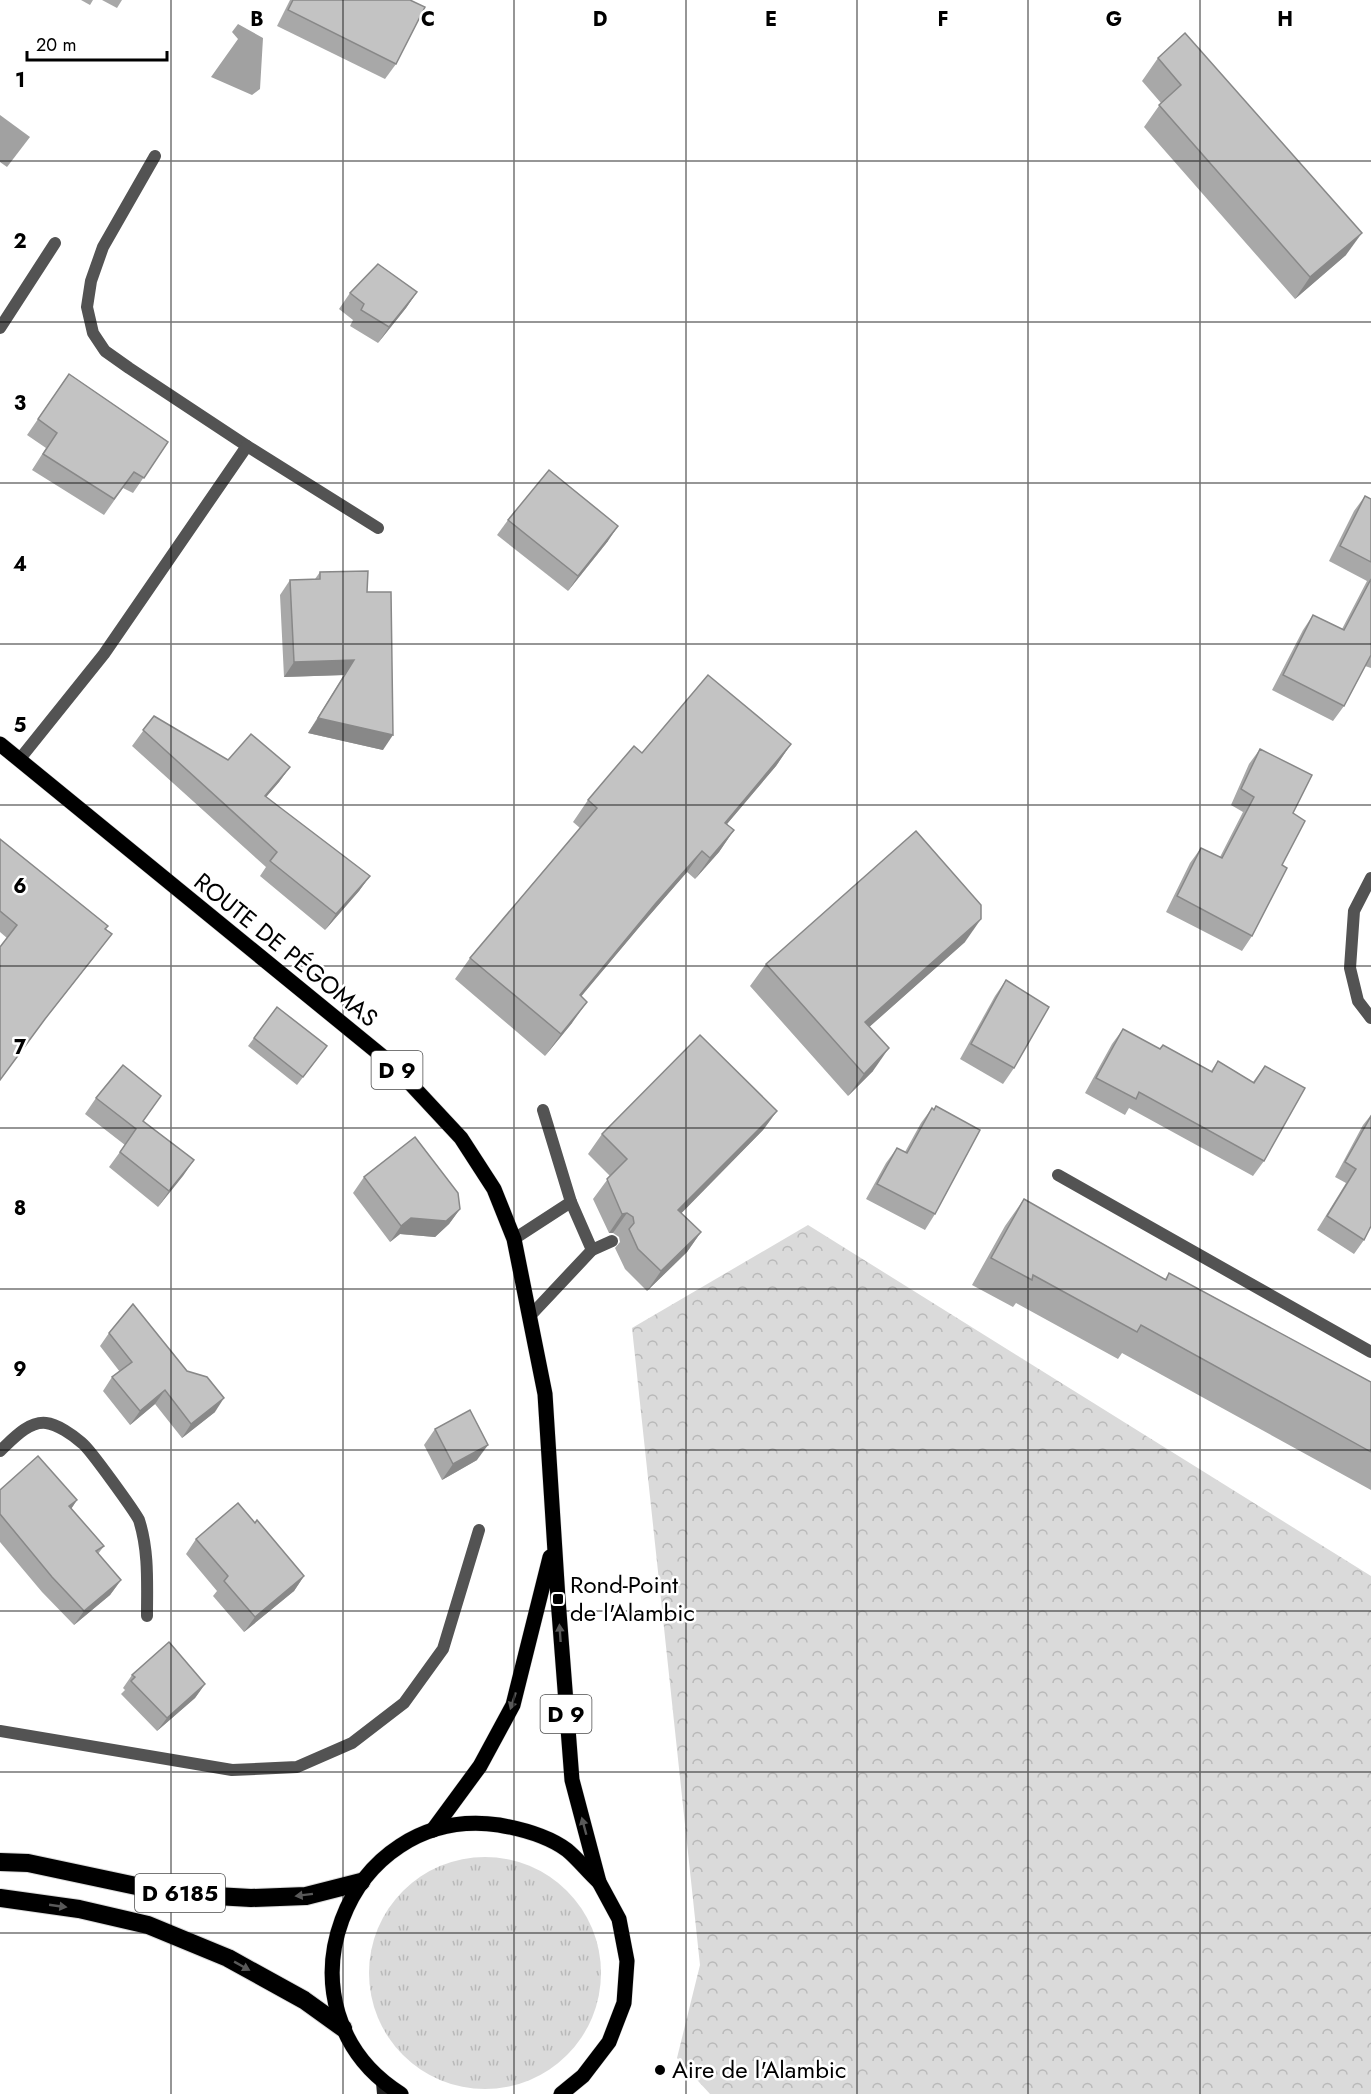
<svg xmlns="http://www.w3.org/2000/svg" width="1371" height="2094" font-family="Jost,sans-serif">
  <style>
    .grass { fill: url(#grass-tufts) }
    .forest { fill: url(#forest-crowns) }
    .water { fill: #a1a1a1 }
    .lines { fill: none; stroke-linecap: round; stroke-linejoin: round }
    .primary-casing { stroke: #dbdbdb; stroke-width: 16 }
    .highway-casing { stroke: #dbdbdb; stroke-width: 20 }
    .lane { stroke: #535353; stroke-width: 12 }
    .street { stroke: #535353; stroke-width: 12 }
    .secondary { stroke: #202020; stroke-width: 12 }
    .primary { stroke: #000; stroke-width: 15 }
    .highway { stroke: #000; stroke-width: 18 }
    .wall { fill: #a8a8a8 }
    .shaded-wall { fill: #888 }
    .building { fill: #c3c3c3; stroke: #888; stroke-width: 1.5 }
    .oneway { fill: #595959 }
    .grid { fill: none; stroke: #000; stroke-width: 1.5; stroke-opacity: 0.55 }
    .poi-dot { fill: #000; stroke: #fff; stroke-width: 2 }
    .labels { text-anchor: middle; stroke-width: 5; stroke-linejoin: round; paint-order: stroke }
    .shield { fill: #fff; stroke: #4c4c4c; stroke-width: 1.5 }
    .shield-label { font-size: 22px; font-weight: bold; fill: #000 }
    .street-label { font-size: 24px; fill: #000; stroke: #fff }
    .poi-label { font-size: 24px; fill: #000; stroke: #fff; text-anchor: start }
    .grid-label { font-size: 20px; text-anchor: middle; font-weight: bold; fill: #000; stroke: #fff; stroke-width: 5; stroke-linejoin: round; paint-order: stroke }
  </style>
  <defs>
    <pattern id="grass-tufts" width="24" height="20" patternUnits="userSpaceOnUse" patternTransform="scale(1.5)"><rect width="24" height="20" fill="#dadada"/><path d="M3 7l-1-3M5 7V3M7 7l1-3M15 17l-1-3M17 17v-4M19 17l1-3" fill="none" stroke="#b9b9b9"/></pattern>
    <pattern id="forest-crowns" width="20" height="18" patternUnits="userSpaceOnUse" patternTransform="scale(1.5)"><rect width="20" height="18" fill="#dadada"/><path d="M2 6a3 3 0 1 1 6 0M12 15a3 3 0 1 1 6 0" fill="none" stroke="#b9b9b9"/></pattern>
  </defs>
  <rect width="100%" height="100%" fill="#fff"/>
  <circle class="grass" cx="485" cy="1973" r="116"/>
  <path class="forest" d="M808 1225 1371 1576V2094H710L677 2058 700 1965 632 1328Z"/>
  <g class="water">
    <path d="M238 24 263 38 260 89 252 95 211 77 238 39 232 32Z"/>
    <path d="M0 115 30 137 7 167 0 162Z"/>
  </g>
  <g class="lines">
    <g class="primary-casing">
      <g id="primary">
        <path d="M0 744 393 1065 461 1138 494 1189 514 1239 545 1394 558 1599 572 1780 599 1882 619 1919 627 1961 624 2003 609 2042 583 2076 561 2094"/>
        <path d="M433 1830 480 1766 513 1705 550 1557"/>
        <path d="M401 2094C267 2010 345 1803 499 1825 522 1829 548 1836 567 1850 578 1859 588 1872 599 1882"/>
      </g>
    </g>
    <g class="highway-casing">
      <g id="highway">
        <path d="M0 1862 28 1863 141 1887 198 1895 251 1898 306 1896 361 1882"/>
        <path d="M0 1898 79 1909 148 1925 228 1958 304 2000 343 2028"/>
      </g>
    </g>
    <g class="lane">
      <path d="M155 156 103 247 91 281 87 307 93 333 105 351 129 368 247 446 378 528"/>
      <path d="M0 328 55 243"/>
      <path d="M19 760 104 654 247 446"/>
      <path d="M1371 878 1354 911 1350 968 1358 1001 1371 1018"/>
      <path d="M1058 1175 1371 1352"/>
      <path d="M514 1239 571 1202 543 1110"/>
      <path d="M592 1250 612 1241"/>
      <path d="M530 1316 592 1250 571 1202"/>
      <path d="M0 1451C12 1440 28 1421 46 1423 57 1424 73 1435 82 1443 90 1449 135 1512 139 1520 149 1551 147 1584 147 1616"/>
    </g>
    <path class="street" d="M0 1731 232 1770 297 1767 352 1743 404 1703 443 1649 479 1530"/>
    <path class="secondary" d="M382 2082 383 2094"/>
    <use href="#primary" class="primary"/>
    <use href="#highway" class="highway"/>
  </g>
  <g class="wall">
    <path d="M81 0H93L90 5Z"/>
    <path d="M102 0H122L117 8Z"/>
    <path d="M290 0H410L396 64 385 79 277 26Z"/>
    <path d="M1158 58 1346 255 1295 299 1144 127 1161 103 1142 81Z"/>
    <path d="M417 292 406 308 378 343 350 326 353 320 339 309 350 293Z"/>
    <path d="M69 374 168 442 133 493 123 488 104 515 32 470 46 448 27 435Z"/>
    <path d="M1365 496 1371 499V668L1365 666 1344 706 1333 721 1272 690 1303 630 1313 615 1342 629 1367 581 1329 561 1354 511Z"/>
    <path d="M508 520 608 541 568 591 497 535Z"/>
    <path d="M320 572 367 592 383 750 308 733 344 675 284 677 280 595 290 580 315 579Z"/>
    <path d="M154 716 228 760 290 767 279 782 266 797 370 876 359 891 325 930 260 876 266 867 132 746Z"/>
    <path d="M791 744 776 766 727 824 734 830 719 852 695 879 687 872 641 925 581 996 572 1023 545 1056 455 979 470 958 580 828 573 822 588 800 642 753Z"/>
    <path d="M1260 749 1293 813 1282 865 1252 936 1242 951 1166 912 1190 863 1201 848 1220 857 1243 812 1231 805 1249 764Z"/>
    <path d="M0 839 112 934 102 947 35 1032 7 938 0 932Z"/>
    <path d="M965 942 869 1027 873 1071 848 1096 750 986 766 964Z"/>
    <path d="M1006 980 1014 1068 1003 1084 960 1059 995 996Z"/>
    <path d="M1123 1029 1160 1049 1163 1045 1211 1071 1218 1061 1253 1082 1265 1066 1264 1161 1253 1176 1129 1108 1125 1115 1085 1093 1112 1044Z"/>
    <path d="M254 1038 327 1046 297 1085 248 1046Z"/>
    <path d="M96 1098 143 1121 194 1160 158 1207 109 1167 125 1145 85 1114Z"/>
    <path d="M932 1108 935 1214 925 1230 866 1199 886 1163 897 1148 905 1152 921 1123Z"/>
    <path d="M777 1111 763 1130 681 1213 701 1232 687 1252 647 1291 625 1269 615 1248 620 1242 619 1237 613 1233H609L593 1199 610 1176 588 1154 602 1134Z"/>
    <path d="M1371 1115V1226L1364 1240 1354 1254 1317 1230 1346 1183 1335 1177 1363 1125Z"/>
    <path d="M364 1177 460 1209 449 1224 435 1237 400 1234 390 1242 353 1193Z"/>
    <path d="M1024 1199 1165 1279 1169 1273 1371 1382V1490L1122 1353 1118 1359 1016 1303 1013 1307 972 1285 1005 1226Z"/>
    <path d="M109 1333 215 1412 182 1438 155 1404 130 1425 103 1391 112 1377 120 1372 100 1346Z"/>
    <path d="M435 1429 477 1460 442 1480 424 1445Z"/>
    <path d="M0 1490 77 1500 71 1509 104 1546 98 1554 121 1580 110 1595 74 1625 42 1592 0 1542Z"/>
    <path d="M255 1523 304 1576 294 1591 244 1632 213 1596 217 1591 186 1554 196 1539Z"/>
    <path d="M132 1675 205 1684 195 1698 157 1731 121 1694 125 1690 123 1688Z"/>
  </g>
  <g class="shaded-wall">
    <path d="M1362 233 1346 255 1295 299 1310 277Z"/>
    <path d="M417 292 406 308 378 343 389 327Z"/>
    <path d="M618 526 608 541 568 591 578 576Z"/>
    <path d="M354 660 344 675 284 677 294 662Z"/>
    <path d="M318 718 393 735 383 750 308 733Z"/>
    <path d="M791 744 776 766 710 844 725 823Z"/>
    <path d="M290 767 279 782 254 811 265 796Z"/>
    <path d="M734 830 719 852 695 879 710 858Z"/>
    <path d="M702 851 687 872 641 925 564 1017 580 995 656 903Z"/>
    <path d="M370 876 359 891 325 930 336 914Z"/>
    <path d="M981 919 965 942 849 1045 865 1022Z"/>
    <path d="M587 1002 572 1023 545 1056 561 1034Z"/>
    <path d="M889 1048 873 1071 848 1096 864 1074Z"/>
    <path d="M777 1111 763 1130 665 1230 678 1210Z"/>
    <path d="M194 1160 183 1176 158 1207 169 1191Z"/>
    <path d="M460 1209 449 1224 435 1237 400 1234 390 1242 401 1226 411 1218Z"/>
    <path d="M627 1213 613 1233H609L622 1214Z"/>
    <path d="M701 1232 687 1252 647 1291 661 1271Z"/>
    <path d="M165 1390 155 1404 130 1425 140 1411Z"/>
    <path d="M224 1398 215 1412 182 1438 191 1424Z"/>
    <path d="M488 1445 477 1460 442 1480 453 1464Z"/>
    <path d="M77 1500 67 1515 69 1506Z"/>
    <path d="M304 1576 294 1591 244 1632 255 1617Z"/>
    <path d="M121 1580 110 1595 74 1625 84 1611Z"/>
    <path d="M205 1684 195 1698 157 1731 167 1718Z"/>
  </g>
  <g class="building">
    <path d="M293 0H410L425 7 396 64 288 10Z"/>
    <path d="M1185 33 1362 233 1310 277 1159 105 1181 85 1158 58Z"/>
    <path d="M378 264 417 292 389 327 361 310 364 304 350 293Z"/>
    <path d="M69 374 168 442 144 478 134 472 114 499 43 454 57 433 38 419Z"/>
    <path d="M549 470 618 526 578 576 508 520Z"/>
    <path d="M1365 496 1371 499V562L1340 546Z"/>
    <path d="M368 571 367 592H391L393 735 318 718 354 660 294 662 290 580 320 579V572Z"/>
    <path d="M1371 579V655L1344 706 1283 675 1313 615 1344 630Z"/>
    <path d="M708 675 791 744 725 823 734 830 710 858 702 851 656 903 580 995 587 1002 561 1034 470 958 597 808 588 800 610 774 634 746 642 753Z"/>
    <path d="M154 716 228 760 251 734 290 767 265 796 370 876 336 914 270 861 277 852 143 730Z"/>
    <path d="M1260 749 1312 775 1293 813 1305 821 1282 865 1287 868 1252 936 1177 896 1201 848 1222 858 1254 797 1241 789Z"/>
    <path d="M916 831 981 905V919L865 1022 889 1048 864 1074 766 964Z"/>
    <path d="M0 839 108 926 105 929 112 934 45 1019 0 1080V947L17 925 0 911Z"/>
    <path d="M1006 980 1049 1007 1014 1068 971 1044Z"/>
    <path d="M277 1007 327 1046 303 1077 254 1038Z"/>
    <path d="M1123 1029 1160 1049 1163 1045 1212 1072 1218 1061 1254 1083 1265 1066 1305 1088 1264 1161 1139 1092 1136 1099 1096 1078Z"/>
    <path d="M700 1035 777 1111 678 1210 701 1232 661 1271 638 1249 629 1229 634 1223 633 1217 627 1213 622 1214 607 1179 627 1159 602 1134Z"/>
    <path d="M123 1065 161 1096 143 1121 194 1160 169 1191 120 1152 136 1129 96 1098Z"/>
    <path d="M936 1106 980 1130 935 1214 877 1184 897 1148 907 1153 932 1108 934 1110Z"/>
    <path d="M1371 1116V1226L1364 1240 1327 1216 1356 1169 1345 1162Z"/>
    <path d="M415 1137 458 1193 460 1209 446 1221 411 1218 401 1226 364 1177Z"/>
    <path d="M1024 1199 1166 1280 1169 1273 1371 1382V1452L1141 1325 1137 1332 1033 1275 1032 1280 991 1258Z"/>
    <path d="M133 1304 187 1371 207 1377 224 1398 191 1424 165 1390 140 1411 112 1377 132 1362 109 1333Z"/>
    <path d="M470 1410 488 1445 453 1464 435 1429Z"/>
    <path d="M38 1456 77 1500 69 1506 104 1546 96 1551 121 1580 84 1611 52 1577 0 1514V1490Z"/>
    <path d="M238 1503 255 1523 257 1520 304 1576 255 1617 224 1581 228 1576 196 1539Z"/>
    <path d="M169 1642 205 1684 167 1718 131 1681 135 1677 132 1675Z"/>
  </g>
  <defs><path id="oneway-solid" d="M-6-.8H1V-3.2L6.5 0L1 3.2V.8H-6Z" transform="scale(1.5)"/></defs>
  <g class="oneway">
    <use href="#oneway-solid" transform="translate(560 1633) rotate(-94)"/>
    <use href="#oneway-solid" transform="translate(513 1701) rotate(108)"/>
    <use href="#oneway-solid" transform="translate(584 1826) rotate(-105)"/>
    <use href="#oneway-solid" transform="translate(304 1895) rotate(173)"/>
    <use href="#oneway-solid" transform="translate(58 1906) rotate(8)"/>
    <use href="#oneway-solid" transform="translate(242 1966) rotate(29)"/>
  </g>
  <path class="grid" d="M171 0V2094M343 0V2094M514 0V2094M686 0V2094M857 0V2094M1028 0V2094M1200 0V2094M0 161H1371M0 322H1371M0 483H1371M0 644H1371M0 805H1371M0 966H1371M0 1128H1371M0 1289H1371M0 1450H1371M0 1611H1371M0 1772H1371M0 1933H1371"/>
  <g class="poi-dot">
    <rect x="552" y="1593" width="12" height="12" rx="3"/>
    <circle cx="660" cy="2070" r="6"/>
  </g>
  <g class="labels">
    <g class="shield">
      <rect x="371.5" y="1051" width="51" height="38" rx="4.5"/>
      <rect x="540.5" y="1695" width="51" height="38" rx="4.5"/>
      <rect x="135" y="1874" width="90" height="38" rx="4.5"/>
    </g>
    <g class="shield-label">
      <text x="397" y="1078">D 9</text>
      <text x="566" y="1722">D 9</text>
      <text x="180" y="1901">D 6185</text>
    </g>
    <g class="street-label">
      <text transform="translate(286 950) rotate(39)" y="8">ROUTE DE PÉGOMAS</text>
    </g>
    <g class="poi-label">
      <text x="570" y="1593">Rond-Point<tspan x="570" dy="28">de l'Alambic</tspan></text>
      <text x="672" y="2078">Aire de l'Alambic</text>
    </g>
  </g>
  <g class="grid-label">
    <text x="257" y="26">B</text>
    <text x="428" y="26">C</text>
    <text x="600" y="26">D</text>
    <text x="771" y="26">E</text>
    <text x="943" y="26">F</text>
    <text x="1114" y="26">G</text>
    <text x="1285" y="26">H</text>
    <text x="20" y="87">1</text>
    <text x="20" y="248">2</text>
    <text x="20" y="410">3</text>
    <text x="20" y="571">4</text>
    <text x="20" y="732">5</text>
    <text x="20" y="893">6</text>
    <text x="20" y="1054">7</text>
    <text x="20" y="1215">8</text>
    <text x="20" y="1376">9</text>
  </g>
  <path d="M27 51v9h140v-9" fill="none" stroke="#000000" stroke-width="3"/>
  <text x="36" y="51" font-size="18" fill="#000000" stroke="#ffffff" stroke-width="4.5" paint-order="stroke">20 m</text>
</svg>
